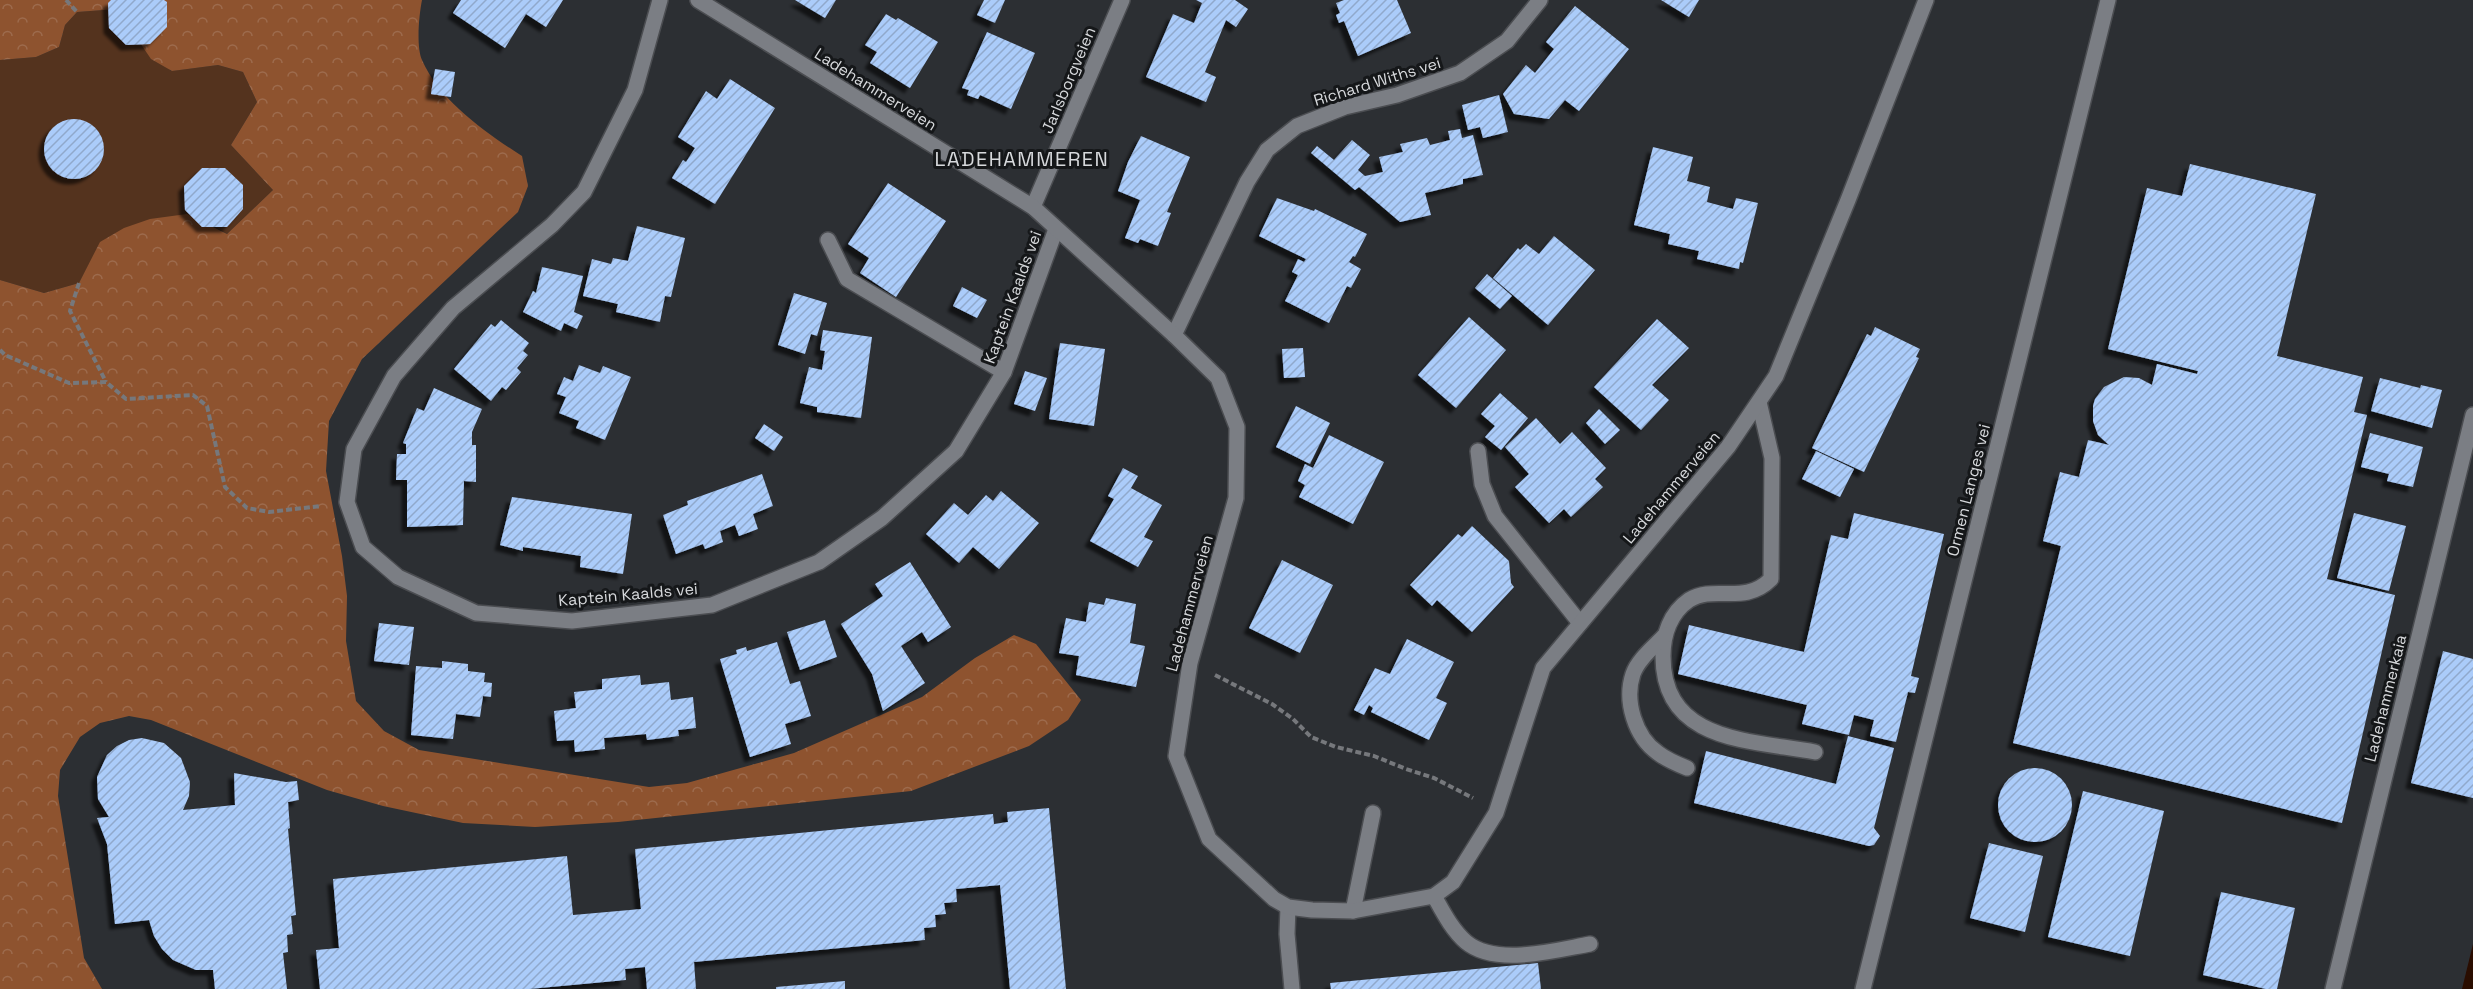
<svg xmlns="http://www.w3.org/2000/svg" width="2473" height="989" font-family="'Space Grotesk',sans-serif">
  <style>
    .green { fill: #54331e }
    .forest { fill: url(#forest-crowns) }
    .water { fill: #2a0d00 }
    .building { fill: url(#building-hatch); filter: url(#shadow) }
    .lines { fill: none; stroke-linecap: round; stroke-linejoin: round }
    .service-casing { stroke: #4b4d51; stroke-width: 18 }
    .minor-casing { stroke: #4b4d51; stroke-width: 18 }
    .tertiary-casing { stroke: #4b4d51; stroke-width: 18 }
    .path { stroke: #76787c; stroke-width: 4; stroke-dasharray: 6 3; stroke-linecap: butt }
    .service { stroke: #7b7e84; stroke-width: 15 }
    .minor { stroke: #7b7e84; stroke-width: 15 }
    .tertiary { stroke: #7b7e84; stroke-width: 15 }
    .labels { text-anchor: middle; stroke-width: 6; stroke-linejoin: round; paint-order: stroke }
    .street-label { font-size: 16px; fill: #d7d9dc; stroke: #151719 }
    .quarter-label { font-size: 20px; letter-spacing: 1.5px; fill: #d7d9dc; stroke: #151719 }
  </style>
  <defs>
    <pattern id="forest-crowns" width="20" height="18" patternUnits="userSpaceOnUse" patternTransform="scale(1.5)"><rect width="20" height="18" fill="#8e532f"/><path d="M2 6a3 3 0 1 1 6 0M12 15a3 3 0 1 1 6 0" fill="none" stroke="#9d6b4d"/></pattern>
    <pattern id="building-hatch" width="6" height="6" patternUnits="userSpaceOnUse" patternTransform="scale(1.5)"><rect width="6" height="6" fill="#abccfa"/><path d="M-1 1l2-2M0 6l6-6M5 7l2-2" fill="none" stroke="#90a9cc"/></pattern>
    <filter id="shadow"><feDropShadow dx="-5.5" dy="5.5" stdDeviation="1.5" flood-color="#0009"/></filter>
  </defs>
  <rect width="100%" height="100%" fill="#2c2f33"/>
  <path class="green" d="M117 9 171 71 218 65 243 72 257 102 231 145 273 190 227 234 199 218 101 242 79 283 44 293 0 280V60L36 57 59 47 65 25 77 12Z"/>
  <path class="forest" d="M0 0H422C419 15 416 46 422 60 439 100 486 133 522 156L528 186 518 212 362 359 329 421 326 471 342 556 347 596 346 641 356 701 384 731 419 750 649 787 687 783 794 753 922 697 975 658 1014 635 1036 644 1081 700 1068 720 1029 746 911 791 618 822 535 827 463 823 383 806 327 790 151 720 129 716 100 723 80 737 60 770 58 796 84 958 102 989H0V280L44 293 79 283 100 242 124 228 150 219 187 214 227 234 273 190 231 145 257 102 243 72 218 65 172 71 151 59 117 9 77 12 65 25 59 47 36 57 0 60Z"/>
  <path class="water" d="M2473 944V989H2462Z"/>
  <g class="building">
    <path d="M111 0H164L167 2V27L150 44 126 45 109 28 108 3Z"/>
    <path d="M461 0H563L546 27 526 14 505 48 453 13Z"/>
    <path d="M795 0H836L825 18Z"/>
    <path d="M984 0H1005L995 23 977 15Z"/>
    <path d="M1196 0H1235L1248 9 1236 27 1226 20 1205 72 1216 77 1206 102 1146 77 1173 14 1194 23 1202 3Z"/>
    <path d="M1344 0H1397L1411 33 1358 56 1344 21 1339 23 1336 15 1340 13 1336 3Z"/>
    <path d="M1661 0H1699L1689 17Z"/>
    <path d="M1575 6 1629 49 1579 111 1565 100 1549 119 1514 114 1503 94 1526 65 1535 73 1554 49 1546 42Z"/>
    <path d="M886 14 896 20 898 18 938 42 910 88 870 63 877 52 865 45Z"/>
    <path d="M987 32 1035 53 1011 109 980 95 978 99 967 95 969 90 962 88Z"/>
    <path d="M435 69 455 72 451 97 431 94Z"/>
    <path d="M730 79 775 108 715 204 672 178 683 160 686 162 695 148 678 137 706 91 717 99Z"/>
    <path d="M1499 95 1508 132 1483 138 1480 127 1468 130 1462 105Z"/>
    <circle cx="74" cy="149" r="30"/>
    <path d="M1460 129 1462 138 1473 135 1483 175 1463 179V184L1425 193 1431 215 1400 222 1359 187 1355 190 1311 153 1317 146 1334 160 1352 140 1370 155 1358 170 1365 176 1383 172 1379 157 1403 152 1400 144 1427 138 1430 145 1450 140 1448 131Z"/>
    <path d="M1141 136 1190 157 1167 212 1171 213 1158 246 1140 239 1138 243 1125 238 1140 200 1118 191 1128 162Z"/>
    <path d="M1653 147 1693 157 1687 181 1710 187 1707 202 1733 209 1736 198 1758 203 1743 263 1740 262 1739 269 1697 259 1699 251 1668 244 1670 234 1634 225Z"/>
    <path d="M2190 164 2316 194 2277 356 2363 377 2354 412 2367 415 2327 579 2395 595 2342 823 2013 743 2061 546 2043 541 2060 472 2079 477 2088 440 2109 445 2098 435 2093 421V406L2095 399 2104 387 2124 377 2139 378 2152 385 2157 364 2197 374 2198 371 2108 349 2147 188 2182 196Z"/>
    <path d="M202 168H225L243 185V209L227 227H202L185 210 184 186Z"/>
    <path d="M888 183 946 221 896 297 860 273 869 258 848 244Z"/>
    <path d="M1277 198 1314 211 1315 209 1367 234 1355 257 1353 256 1349 262 1361 269 1351 288 1347 286 1329 323 1285 301 1298 275 1292 272 1298 259 1304 262 1306 259 1259 236Z"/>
    <path d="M637 226 685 238 671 297 665 296 660 322 616 312 618 304 583 296 592 259 611 264 613 258 628 261Z"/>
    <path d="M1554 236 1595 270 1548 325 1493 278 1518 248 1520 250 1526 244 1539 254Z"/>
    <path d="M542 267 583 276 574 312 583 316 577 329 564 323 561 331 523 312 533 291 536 293Z"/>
    <path d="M1487 274 1512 296 1500 309 1475 288Z"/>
    <path d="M962 287 987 300 977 318 953 306Z"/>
    <path d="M794 293 827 303 817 336 811 334 805 354 778 345Z"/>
    <path d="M1469 317 1506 350 1456 408 1418 375Z"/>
    <path d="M1657 319 1689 348 1652 385 1669 400 1641 430 1594 387Z"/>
    <path d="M501 320 529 343 523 351 528 355 517 368 521 372 506 390 502 387 491 401 454 369 491 324 495 327Z"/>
    <path d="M1875 327 1920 349 1916 357 1919 358 1864 472 1812 448 1867 334 1871 336Z"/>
    <path d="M823 330 872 337 861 418 817 412V407L800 403 809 367 822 370 825 351 820 350Z"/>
    <path d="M1060 343 1105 349 1094 426 1049 419Z"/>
    <path d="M1303 348 1305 377 1284 378 1282 349Z"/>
    <path d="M579 365 600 373 603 366 631 377 605 440 576 428 579 421 559 413 566 397 557 394 564 377 573 381Z"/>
    <path d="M1025 371 1047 378 1035 411 1014 404Z"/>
    <path d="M2380 378 2420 388 2421 385 2442 390 2432 428 2371 411Z"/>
    <path d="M434 388 482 409 472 432V445H476V482L464 481 463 525 407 527V480H396L397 454H406V444L403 443 417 408 424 411Z"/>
    <path d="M1500 393 1528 418 1501 450 1485 437 1495 426 1481 414Z"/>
    <path d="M1296 406 1330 423 1310 464 1276 447Z"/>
    <path d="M1599 409 1620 430 1605 444 1586 423Z"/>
    <path d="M1536 418 1560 444 1572 432 1606 468 1595 479 1603 487 1571 517 1564 509 1549 523 1515 487 1529 474 1505 447Z"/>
    <path d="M764 424 783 437 774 451 755 438Z"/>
    <path d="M2370 433 2423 447 2413 487 2387 481 2389 474 2361 467Z"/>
    <path d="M1329 435 1384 462 1353 524 1299 497 1305 485 1298 481 1305 464 1313 468Z"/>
    <path d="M1816 451 1854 469 1840 497 1802 479Z"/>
    <path d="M1123 468 1138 476 1131 488 1162 505 1144 537 1153 541 1138 567 1090 541 1114 499 1108 496Z"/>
    <path d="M762 474 773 506 753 514 758 529 739 536 735 525 720 531 723 542 705 549 703 544 676 554 663 515 688 505 687 501Z"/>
    <path d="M1001 491 1039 523 999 569 973 547 959 563 926 534 954 503 968 515 986 495 993 501Z"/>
    <path d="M512 497 632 514 623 574 580 567 581 556 523 547V551L500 545Z"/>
    <path d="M1854 513 1944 534 1911 676 1919 678 1915 693 1908 692 1896 742 1870 736 1874 720 1854 715 1849 735 1802 724 1807 705 1678 674 1689 625 1804 652 1831 535 1848 539Z"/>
    <path d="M2354 513 2406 526 2389 591 2337 578Z"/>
    <path d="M1472 526 1509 561 1511 583 1514 587 1472 632 1437 600 1432 606 1410 585 1458 534 1462 537Z"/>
    <path d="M1282 560 1333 585 1300 653 1249 628Z"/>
    <path d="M910 562 951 627 928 642 922 632 901 646 925 683 883 711 872 674 841 624 883 596 875 584Z"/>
    <path d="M1106 598 1136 604 1130 643 1145 646 1136 687 1076 675 1079 656 1059 653 1066 618 1086 622 1089 602 1104 605Z"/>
    <path d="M825 620 837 657 800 670 787 632Z"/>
    <path d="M379 623 414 627 409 665 374 661Z"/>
    <path d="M1407 639 1454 662 1436 698 1447 703 1429 740 1371 712 1373 708 1369 705 1364 715 1354 710 1375 668 1390 674Z"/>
    <path d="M777 642 790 684 800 681 811 716 785 724 791 744 750 757 720 659 737 654 736 650 746 647 747 651Z"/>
    <path d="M2443 651 2473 659V798L2411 783Z"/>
    <path d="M442 661 468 664V671L485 673 484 682 492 683 491 697 483 696 480 717 456 714 453 739 411 735 416 666 442 668Z"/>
    <path d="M640 675 641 685 669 682 671 700 693 697 696 728 678 730 679 736 647 740 646 734 604 738 605 749 575 752 574 740 557 741 554 711 576 708 574 692 602 689V679Z"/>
    <path d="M1848 736 1894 748 1874 828 1880 836 1874 845 1869 846 1694 803 1706 751 1836 784Z"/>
    <path d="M142 738 164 743 181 758 190 782 189 796 183 810 235 805 234 773 286 782 297 781 299 800 288 802 290 828 288 829 296 915 291 916 293 934 287 935 288 952 283 953 287 989H215L213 970H196L173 960 162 949 154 936 149 920 115 924 107 844 97 818 109 817 98 799 97 777 107 755 117 746 129 740Z"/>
    <circle cx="2035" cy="805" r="37"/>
    <path d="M2083 791 2164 811 2130 956 2048 937Z"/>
    <path d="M1049 808 1066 989H1010L1000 885 956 889 957 902 944 903 946 914 935 915 936 927 924 928 925 940 694 962 696 989H647L645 967 625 969 626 980 529 989H320L316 950 339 948 333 879 567 856 573 915 641 909 635 849 993 814 994 824 1008 822 1007 812Z"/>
    <path d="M1989 843 2043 856 2025 932 1970 918Z"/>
    <path d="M2221 892 2295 908 2277 989H2266L2203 975Z"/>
    <path d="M1538 963 1541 989H1331L1330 983Z"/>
    <path d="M845 981V989H776V987Z"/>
  </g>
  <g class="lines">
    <g class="service-casing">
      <g id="service">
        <path d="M828 240 847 279 1004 372"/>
        <path d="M1759 402 1772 458 1771 579C1744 606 1715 584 1689 600 1670 613 1663 635 1663 656 1663 743 1751 740 1815 752"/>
        <path d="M1478 451 1482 484 1495 516 1580 623"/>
        <path d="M1665 635C1655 646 1638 659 1633 674 1624 701 1635 737 1658 753 1667 760 1677 764 1687 768"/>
        <path d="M1434 896C1443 912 1452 930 1466 942 1496 967 1556 950 1590 944"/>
        <path d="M1288 907 1287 934 1292 989"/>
        <path d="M1353 911 1373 813"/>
        <path d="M2333 989 2473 415"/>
      </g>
    </g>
    <g class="minor-casing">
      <g id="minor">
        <path d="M660 0 635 90 584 192 552 225 453 308 394 376 354 449 347 502 363 547 398 577 476 613 572 621 712 605 819 562 882 518 956 451 1004 372 1056 229"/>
        <path d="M1033 207 1122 0"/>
        <path d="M1174 335 1247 182 1267 150 1297 126 1345 107 1397 95 1460 73 1507 41 1540 0"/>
        <path d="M1863 989 2108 0"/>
      </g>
    </g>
    <g class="tertiary-casing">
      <path id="tertiary" d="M698 0 1033 207 1174 335 1218 378 1237 427 1236 498 1190 663 1176 756 1209 839 1274 899 1288 907 1312 910 1353 911 1434 896 1453 882 1496 813 1543 668 1728 447 1776 376 1848 200 1926 0"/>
    </g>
    <g class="path">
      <path d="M66 0 77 12"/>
      <path d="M79 283 70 311 106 382"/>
      <path d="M0 350 5 355 69 383 106 382 126 399 193 395 207 406 225 487 247 508 269 512 321 506"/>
      <path d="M1215 675 1272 704 1293 719 1311 737 1336 747 1374 756 1406 769 1434 778 1473 798"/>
    </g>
    <use href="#service" class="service"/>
    <use href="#minor" class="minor"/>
    <use href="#tertiary" class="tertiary"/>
  </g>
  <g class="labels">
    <g class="street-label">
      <text transform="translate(1068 80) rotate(-67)" y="6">Jarlsborgveien</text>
      <text transform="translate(1377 81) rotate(-17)" y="6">Richard Withs vei</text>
      <text transform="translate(876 89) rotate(32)" y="6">Ladehammerveien</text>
      <text transform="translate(1012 297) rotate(-70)" y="6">Kaptein Kaalds vei</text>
      <text transform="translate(1671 487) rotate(-50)" y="6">Ladehammerveien</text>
      <text transform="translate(1968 490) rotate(-76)" y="6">Ormen Langes vei</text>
      <text transform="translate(628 594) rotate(-5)" y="6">Kaptein Kaalds vei</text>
      <text transform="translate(1189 603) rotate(-75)" y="6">Ladehammerveien</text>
      <text transform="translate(2385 698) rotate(-76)" y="6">Ladehammerkaia</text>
    </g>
    <g class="quarter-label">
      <text x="1022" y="166">LADEHAMMEREN</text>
    </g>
  </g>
</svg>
